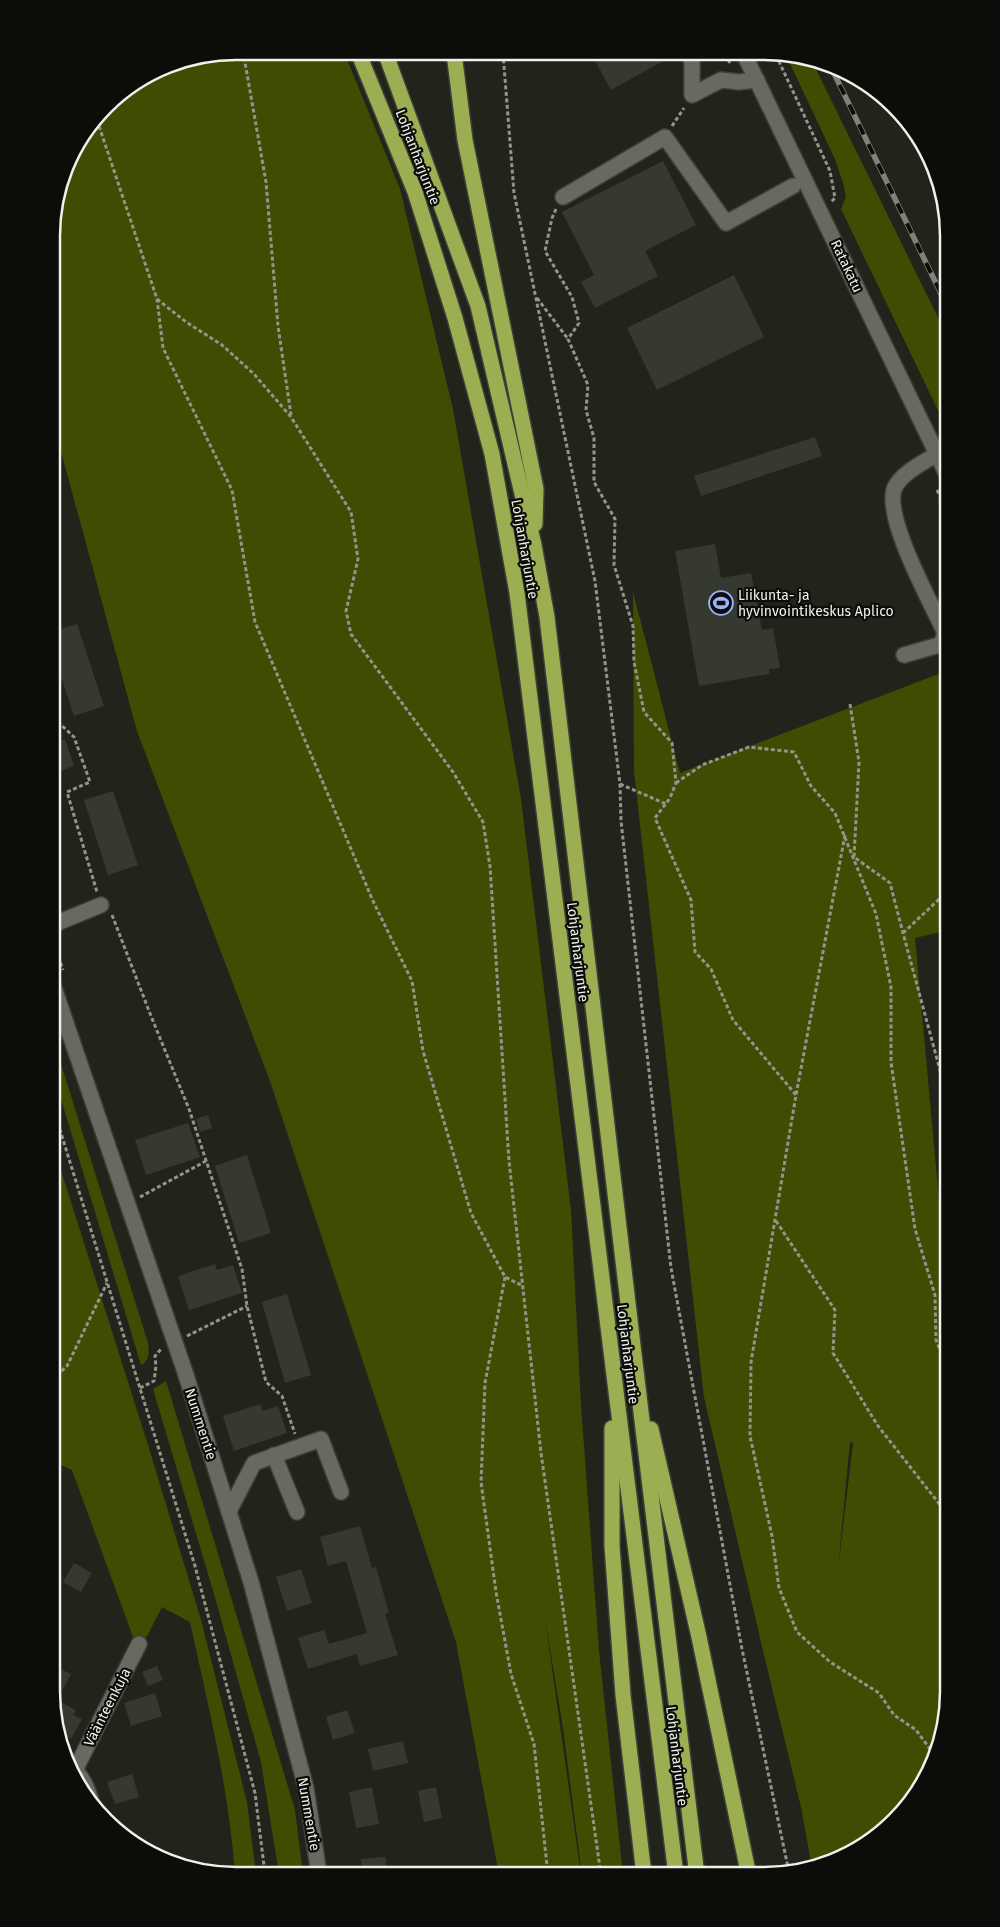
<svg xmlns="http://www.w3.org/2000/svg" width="1000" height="1927" font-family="'Fira Sans',sans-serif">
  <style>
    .green { fill: #414c03; fill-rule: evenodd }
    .building { fill: #363930 }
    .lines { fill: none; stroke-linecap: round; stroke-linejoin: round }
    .minor-casing { stroke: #3e4038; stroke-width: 18 }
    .highway-casing { stroke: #3e4038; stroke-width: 18 }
    .path { stroke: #92948d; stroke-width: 3; stroke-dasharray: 4 2.5; stroke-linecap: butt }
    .minor { stroke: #676a60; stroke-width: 15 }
    .highway { stroke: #9baf52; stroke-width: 15 }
    .rail-casing { stroke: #7f817a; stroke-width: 5.5 }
    .rail { stroke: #0c0d09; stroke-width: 4; stroke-dasharray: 11; stroke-linecap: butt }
    .labels { text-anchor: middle; stroke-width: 4.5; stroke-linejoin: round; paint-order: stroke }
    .street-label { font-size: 14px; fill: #eff1eb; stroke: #0c0d09 }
    .poi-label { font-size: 14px; fill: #eff1eb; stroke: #0c0d09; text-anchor: start }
    .rim { fill: none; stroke: #eff1eb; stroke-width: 2.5 }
  </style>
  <rect width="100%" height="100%" fill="#22241c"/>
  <g class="green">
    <path d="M236 51 344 52 400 189 453 409 521 799 571 1210 581 1405 599 1651 623 1875H582L563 1728 545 1618 581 1875H499L456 1642 270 1081 137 731 62 455 53 447V212L70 154 114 97 166 65Z"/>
    <path d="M786 55H800L811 59 949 340V433L841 209 846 197 844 186 835 159Z"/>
    <path d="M633 592 680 773 949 670V930L915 938 948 1298V1703L935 1761 910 1804 867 1844 823 1866 812 1868 801 1807 765 1659 704 1397 634 771ZM851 1442 853 1443 838 1569 850 1442Z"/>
    <path d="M52 1035 148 1343C149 1353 150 1360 141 1365L52 1069Z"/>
    <path d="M52 1142 148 1445 201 1620 247 1802 256 1874H235C229 1789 208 1705 190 1622L162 1607 144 1642 133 1637 72 1470 51 1461 52 1429 57 1410 58 1392 52 1369Z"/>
    <path d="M166 1381 295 1810 303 1874H279L261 1762 214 1594 153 1389Z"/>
  </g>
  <g class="building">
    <path d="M591 53 624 54H676L611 90Z"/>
    <path d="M663 161 696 225 645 251 658 276 595 308 581 282 594 275 562 212Z"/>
    <path d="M734 275 764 337 657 390 627 328Z"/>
    <path d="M815 437 822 456 701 496 694 476Z"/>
    <path d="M715 544 721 578 751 573 762 630 773 628 780 668 769 669V674L699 686 675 551Z"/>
    <path d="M77 624 104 706 74 716 52 649V632Z"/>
    <path d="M65 739 74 766 52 774V743Z"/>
    <path d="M113 791 138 865 108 875 84 800Z"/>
    <path d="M208 1115 212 1128 200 1132 196 1119Z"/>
    <path d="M188 1123 200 1157 146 1175 135 1140Z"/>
    <path d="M247 1155 271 1233 239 1243 215 1166Z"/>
    <path d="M215 1264 217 1270 233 1265 242 1293 189 1310 178 1276Z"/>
    <path d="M287 1294 311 1375 285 1383 262 1302Z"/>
    <path d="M260 1404 263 1411 278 1406 287 1433 234 1451 223 1416Z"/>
    <path d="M360 1526 372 1568 376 1567 389 1613 385 1614 398 1655 360 1666 357 1654 308 1669 298 1638 324 1630 329 1644 367 1633 346 1561 328 1566 320 1537Z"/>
    <path d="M74 1563 92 1573 81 1592 63 1582Z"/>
    <path d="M301 1569 312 1603 287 1611 276 1577Z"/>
    <path d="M157 1666 163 1680 148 1686 142 1672Z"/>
    <path d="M56 1667 71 1674 60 1695 51 1690V1676Z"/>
    <path d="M155 1693 162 1716 131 1726 124 1703Z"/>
    <path d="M61 1702 76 1710 73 1715 82 1719 71 1739 58 1732 55 1714Z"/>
    <path d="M347 1710 355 1733 333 1740 326 1717Z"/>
    <path d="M403 1741 408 1763 373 1771 368 1749Z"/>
    <path d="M132 1774 139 1797 115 1804 107 1782Z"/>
    <path d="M372 1787 379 1824 356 1828 349 1792Z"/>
    <path d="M436 1787 442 1818 424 1822 418 1791Z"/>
    <path d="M386 1857 387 1875H362L361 1859Z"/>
  </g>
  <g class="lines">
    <g class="minor-casing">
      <g id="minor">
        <path d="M688 54 692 60V95L721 80 739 82 757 80"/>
        <path d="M744 54 949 479"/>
        <path d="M563 197 665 137 726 223 793 186"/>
        <path d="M904 655 939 645 944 639V631C931 603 882 514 895 487 903 472 923 463 937 454"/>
        <path d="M52 925 101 905"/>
        <path d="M52 982 186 1375 251 1582 306 1788 319 1874"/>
        <path d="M274 1455 297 1512"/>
        <path d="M229 1511 254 1463 321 1439 341 1492"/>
        <path d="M69 1767C83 1774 88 1790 92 1804"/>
        <path d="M75 1770 139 1644"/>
      </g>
    </g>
    <g class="highway-casing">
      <g id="highway">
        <path d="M358 52 415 192 455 318 492 454 517 593 676 1875"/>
        <path d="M385 52 478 306 534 545 547 617 634 1354 697 1876"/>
        <path d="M454 53 465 140 536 489 535 524"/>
        <path d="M612 1428V1546L623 1695 644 1875"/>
        <path d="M651 1429 699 1637 749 1876"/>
      </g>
    </g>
    <g class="path">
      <path d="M243 51 266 182 278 326 291 415"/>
      <path d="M503 53 514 193 595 581 620 784 621 821 671 1268 742 1649 789 1872"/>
      <path d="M725 54 730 63"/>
      <path d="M776 55 830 171 835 198 831 202"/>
      <path d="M97 120 157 299 163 348 232 490 255 622 373 901 412 981 423 1051 471 1213 505 1277 523 1286"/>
      <path d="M672 126 684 108"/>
      <path d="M556 209 552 218 545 251 572 297 579 323 568 339 588 385 586 410 594 438V482L615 519 614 565 633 626 634 662 644 712 672 743 676 783 670 798 655 818 691 900 695 952 711 969 733 1020 796 1095"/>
      <path d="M537 298 568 339"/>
      <path d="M157 299 186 322 222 345 254 374 291 417 351 512 358 559 346 611 351 634 453 772 483 822 490 866 509 1161 541 1453 601 1875"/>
      <path d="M937 490 949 515"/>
      <path d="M944 657 949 667"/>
      <path d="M850 704 859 762 854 857 890 883 903 933 944 1085 948 1208"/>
      <path d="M52 710 58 722 74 737 90 782 67 792 97 892"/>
      <path d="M676 783 702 765 749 747 794 752 811 786 835 813 876 914 891 987V1062L915 1229 935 1295 936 1340 948 1370"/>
      <path d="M620 784 666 804"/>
      <path d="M845 835 796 1095 751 1362 750 1436 772 1536 779 1588 797 1632 830 1662 879 1693 894 1715 916 1730 930 1749 936 1755"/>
      <path d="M112 915 151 1016 189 1109 242 1269 247 1306 266 1382 282 1396 295 1434"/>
      <path d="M903 933 949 890"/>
      <path d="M52 938 63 970"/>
      <path d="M52 1104 195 1566 255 1793 265 1874"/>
      <path d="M140 1197 206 1161"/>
      <path d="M776 1221 835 1310 833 1353 878 1426 948 1515"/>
      <path d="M505 1277 485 1383 481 1482 496 1592 511 1674 534 1744 548 1875"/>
      <path d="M187 1336 247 1306"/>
      <path d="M52 1380 67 1366 107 1283"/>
      <path d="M140 1388 154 1381 156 1366 155 1356 161 1349"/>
    </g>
    <use href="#minor" class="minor"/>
    <use href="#highway" class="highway"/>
    <g class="rail-casing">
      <path id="rail" d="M830 65 949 310"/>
    </g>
    <use href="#rail" class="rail"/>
  </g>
  <defs>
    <g id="stadium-ring" transform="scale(1.25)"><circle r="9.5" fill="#0c0d09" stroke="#9cb4fd" stroke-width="1.5"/><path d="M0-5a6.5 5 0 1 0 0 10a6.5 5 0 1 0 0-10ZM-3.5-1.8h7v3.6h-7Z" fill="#9cb4fd"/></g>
  </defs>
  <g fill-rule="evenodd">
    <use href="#stadium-ring" x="721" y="603"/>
  </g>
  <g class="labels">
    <g class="street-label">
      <text transform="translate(418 157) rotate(69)" y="5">Lohjanharjuntie</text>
      <text transform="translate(847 266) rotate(65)" y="5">Ratakatu</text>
      <text transform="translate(525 549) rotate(80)" y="5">Lohjanharjuntie</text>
      <text transform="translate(578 952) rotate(83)" y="5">Lohjanharjuntie</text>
      <text transform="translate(628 1354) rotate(83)" y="5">Lohjanharjuntie</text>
      <text transform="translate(201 1424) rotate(72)" y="5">Nummentie</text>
      <text transform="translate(107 1707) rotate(-63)" y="5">Väänteenkuja</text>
      <text transform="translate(677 1756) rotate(83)" y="5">Lohjanharjuntie</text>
      <text transform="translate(309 1814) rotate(80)" y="5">Nummentie</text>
    </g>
    <g class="poi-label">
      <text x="738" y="600">Liikunta- ja<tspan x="738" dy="16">hyvinvointikeskus Aplico</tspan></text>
    </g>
  </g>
  <path d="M0 0H1000V1927H0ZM236 60H764A176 176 0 0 1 940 236V1691A176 176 0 0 1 764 1867H236A176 176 0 0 1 60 1691V236A176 176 0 0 1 236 60Z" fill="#0c0d09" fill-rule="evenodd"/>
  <path class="rim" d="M236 60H764A176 176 0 0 1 940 236V1691A176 176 0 0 1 764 1867H236A176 176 0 0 1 60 1691V236A176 176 0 0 1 236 60Z"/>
</svg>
